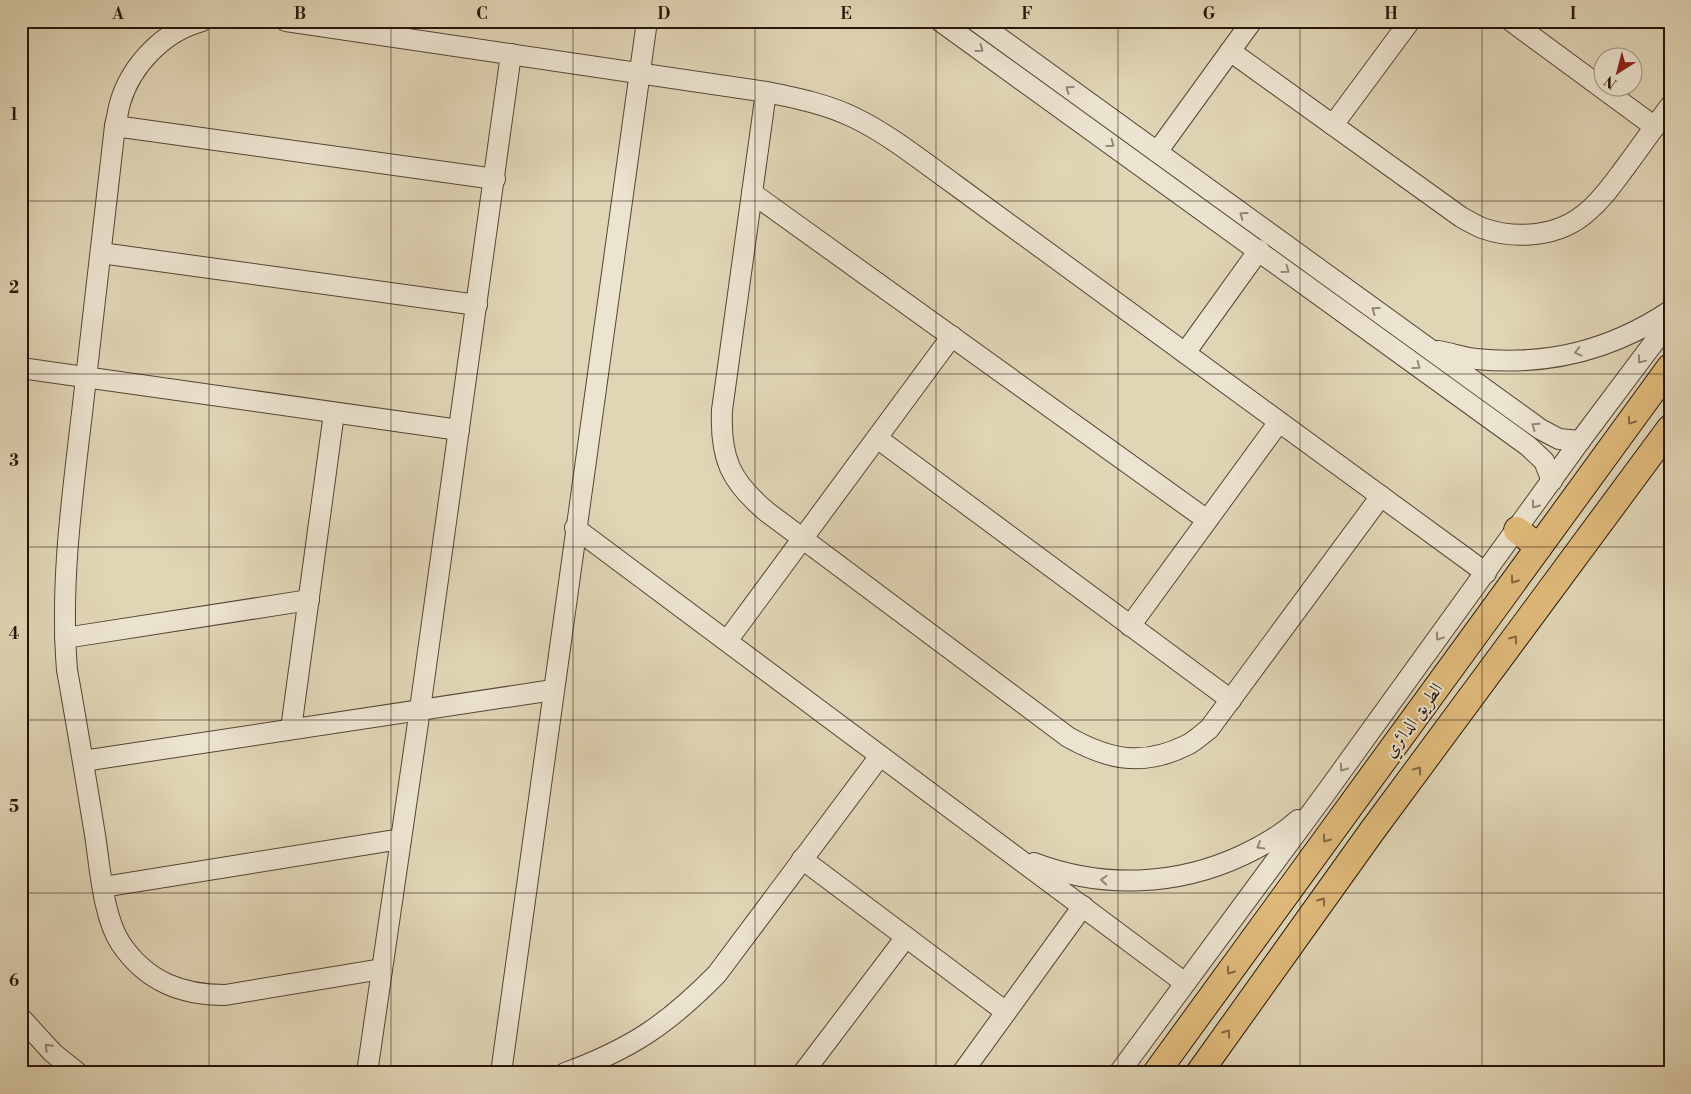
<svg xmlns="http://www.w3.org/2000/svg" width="1691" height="1094" font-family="'Libre Bodoni',Amiri,serif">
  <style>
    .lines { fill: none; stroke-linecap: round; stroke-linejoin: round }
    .minor-casing { stroke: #554534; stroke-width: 22 }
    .major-casing { stroke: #271509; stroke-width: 28 }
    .minor { stroke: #ebe4d0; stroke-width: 20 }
    .major { stroke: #e0bb7b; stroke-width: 26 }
    .oneway { stroke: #938776 }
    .oneway2 { stroke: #846842 }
    .grid { fill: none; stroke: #271509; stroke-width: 1; stroke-opacity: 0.55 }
    .labels { text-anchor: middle; stroke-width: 4; stroke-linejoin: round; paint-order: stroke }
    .street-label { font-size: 18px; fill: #271509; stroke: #ebe4d0 }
    .neatline { fill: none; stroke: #271509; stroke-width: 2 }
    .grid-label { font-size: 16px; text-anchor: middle; font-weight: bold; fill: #271509 }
  </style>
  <rect width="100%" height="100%" fill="#e0d6b6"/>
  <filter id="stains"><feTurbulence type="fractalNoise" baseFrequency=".004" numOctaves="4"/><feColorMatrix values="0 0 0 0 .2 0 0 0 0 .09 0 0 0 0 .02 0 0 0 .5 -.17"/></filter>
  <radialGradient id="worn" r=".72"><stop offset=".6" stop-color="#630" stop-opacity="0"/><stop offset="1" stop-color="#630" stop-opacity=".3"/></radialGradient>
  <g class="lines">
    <g class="minor-casing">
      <g id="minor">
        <path d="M202 21C164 31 131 65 120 103 118 111 117 118 115 126 104 222 93 317 82 413 72 499 60 583 67 670 77 725 86 780 95 835 100 867 103 917 121 944 147 982 182 995 225 995L382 969"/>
        <path d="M286 21 766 92C796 98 827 104 855 118 890 135 922 161 954 184L1486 573"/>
        <path d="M940 21 1528 446 1544 461 1552 481"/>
        <path d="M976 21 1540 429 1559 439 1580 441"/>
        <path d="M1511 21 1655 127"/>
        <path d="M1230 51 1461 217C1468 221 1475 225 1482 228 1516 240 1559 237 1587 212 1603 199 1614 182 1627 165 1641 146 1655 126 1670 106"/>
        <path d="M766 92 722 410C720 458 730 481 767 512L1068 737C1109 760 1143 767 1187 745 1195 741 1202 734 1209 729L1381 496"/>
        <path d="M1333 125 1410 21"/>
        <path d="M115 126 495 179"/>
        <path d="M1157 152 1252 21"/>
        <path d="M752 193 1207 520"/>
        <path d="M101 253 477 305"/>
        <path d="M1438 351C1451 353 1463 358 1476 359 1547 366 1610 351 1670 311"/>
        <path d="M1185 353 1259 250"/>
        <path d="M21 368 459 430"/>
        <path d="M877 438 1231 700"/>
        <path d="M575 528 1185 983"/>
        <path d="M1130 626 1279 422"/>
        <path d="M65 638 309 600"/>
        <path d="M727 641 952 336"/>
        <path d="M291 729 334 413"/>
        <path d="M83 761 553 690"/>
        <path d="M802 859 1006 1012"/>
        <path d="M1034 863C1103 889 1177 886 1243 855 1262 846 1283 834 1298 820"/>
        <path d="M103 887 401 839"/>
        <path d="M21 1018 53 1053 78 1073"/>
        <path d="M367 1073 420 709 511 54"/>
        <path d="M501 1073 647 21"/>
        <path d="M565 1073C631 1049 668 1024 717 974L880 756"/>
        <path d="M803 1073 906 937"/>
        <path d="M962 1073 1083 906"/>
        <path d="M1119 1073 1325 794 1580 441 1670 321"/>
      </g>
    </g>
    <g class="major-casing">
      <g id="major">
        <path d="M1517 530 1539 547"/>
        <path d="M1156 1073 1670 367"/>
        <path d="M1199 1073 1372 831 1670 428"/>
      </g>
    </g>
    <use href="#minor" class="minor"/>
    <use href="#major" class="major"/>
  </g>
  <defs><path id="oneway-chevron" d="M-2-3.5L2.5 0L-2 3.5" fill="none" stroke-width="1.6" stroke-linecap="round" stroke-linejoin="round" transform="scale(1.25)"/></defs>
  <g class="oneway">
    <use href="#oneway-chevron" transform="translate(980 49) rotate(36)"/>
    <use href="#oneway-chevron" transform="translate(1069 89) rotate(-144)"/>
    <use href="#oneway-chevron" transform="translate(1111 144) rotate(36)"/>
    <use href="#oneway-chevron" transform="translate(1243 215) rotate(-144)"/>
    <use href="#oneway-chevron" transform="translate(1286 270) rotate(36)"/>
    <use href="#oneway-chevron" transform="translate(1375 310) rotate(-144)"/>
    <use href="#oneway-chevron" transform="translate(1578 352) rotate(165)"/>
    <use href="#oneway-chevron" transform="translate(1641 360) rotate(127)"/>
    <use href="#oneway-chevron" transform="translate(1417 366) rotate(36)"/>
    <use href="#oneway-chevron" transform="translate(1535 426) rotate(-145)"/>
    <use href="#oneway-chevron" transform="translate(1535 505) rotate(126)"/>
    <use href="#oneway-chevron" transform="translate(1439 637) rotate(126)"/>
    <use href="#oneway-chevron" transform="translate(1343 768) rotate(126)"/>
    <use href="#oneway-chevron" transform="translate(1260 846) rotate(150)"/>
    <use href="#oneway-chevron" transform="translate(1104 880) rotate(-177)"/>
    <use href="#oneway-chevron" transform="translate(48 1047) rotate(-134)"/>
  </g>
  <g class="oneway2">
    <use href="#oneway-chevron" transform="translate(1631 421) rotate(126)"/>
    <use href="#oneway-chevron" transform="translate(1514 580) rotate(126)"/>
    <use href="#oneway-chevron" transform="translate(1514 639) rotate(-54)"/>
    <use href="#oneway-chevron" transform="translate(1418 770) rotate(-54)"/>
    <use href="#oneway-chevron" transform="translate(1326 839) rotate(126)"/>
    <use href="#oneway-chevron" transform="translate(1322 901) rotate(-54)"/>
    <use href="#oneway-chevron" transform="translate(1230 971) rotate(126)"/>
    <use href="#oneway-chevron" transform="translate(1227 1033) rotate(-54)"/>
  </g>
  <path class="grid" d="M209 21V1073M391 21V1073M573 21V1073M755 21V1073M936 21V1073M1118 21V1073M1300 21V1073M1482 21V1073M21 201H1670M21 374H1670M21 547H1670M21 720H1670M21 893H1670"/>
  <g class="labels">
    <g class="street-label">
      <text transform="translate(1413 720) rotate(-54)" y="6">الطريق الدائري</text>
    </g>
  </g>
  <rect width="1691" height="1094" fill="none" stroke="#e0d6b6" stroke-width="55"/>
  <g transform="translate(1618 72) rotate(216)"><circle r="24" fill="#ebe4d0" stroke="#9d9180"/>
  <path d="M0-4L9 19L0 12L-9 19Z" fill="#8f2418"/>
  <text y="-8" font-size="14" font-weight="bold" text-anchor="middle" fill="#271509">N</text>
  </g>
  <rect x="28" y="28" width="1636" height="1038" class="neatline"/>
  <g class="grid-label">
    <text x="118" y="19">A</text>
    <text x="300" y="19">B</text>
    <text x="482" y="19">C</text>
    <text x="664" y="19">D</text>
    <text x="846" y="19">E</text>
    <text x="1027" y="19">F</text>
    <text x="1209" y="19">G</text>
    <text x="1391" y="19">H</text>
    <text x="1573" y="19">I</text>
    <text x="14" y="120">1</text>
    <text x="14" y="293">2</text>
    <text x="14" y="466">3</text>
    <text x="14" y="639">4</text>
    <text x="14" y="812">5</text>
    <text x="14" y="986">6</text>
  </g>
  <rect width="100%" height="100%" filter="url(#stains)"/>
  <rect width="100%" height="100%" fill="url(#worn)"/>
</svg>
